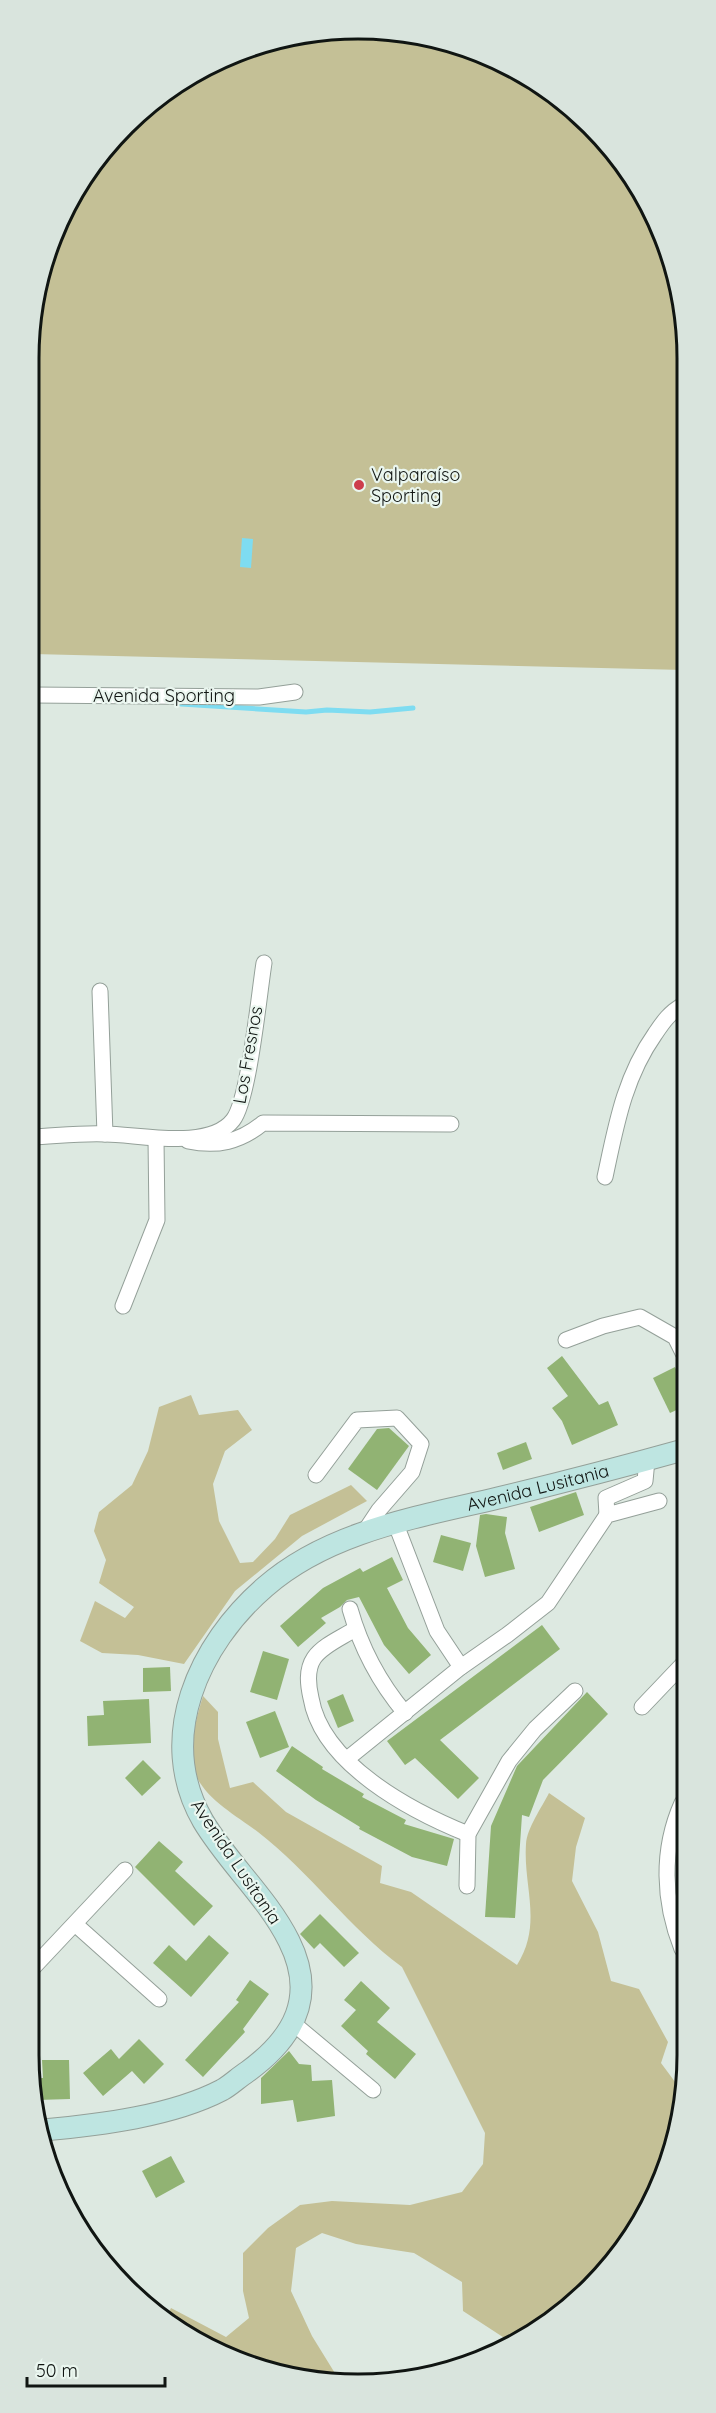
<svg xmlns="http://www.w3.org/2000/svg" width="716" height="2413" font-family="Quicksand,sans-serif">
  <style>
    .green { fill: #c4c096 }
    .water { fill: #7edcf1 }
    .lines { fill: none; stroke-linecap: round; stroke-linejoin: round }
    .stream { stroke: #7edcf1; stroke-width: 5 }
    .building { fill: #91b373 }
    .street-casing { stroke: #94a099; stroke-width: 17 }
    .secondary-casing { stroke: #94a099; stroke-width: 23 }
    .street { stroke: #fff; stroke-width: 15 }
    .secondary { stroke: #bee5e1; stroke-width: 21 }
    .poi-dot { fill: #cd3d4b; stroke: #eaf6ef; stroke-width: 2 }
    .labels { text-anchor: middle; stroke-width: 4.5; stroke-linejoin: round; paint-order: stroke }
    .poi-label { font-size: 18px; fill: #101512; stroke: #eaf6ef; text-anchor: start }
    .street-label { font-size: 18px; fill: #101512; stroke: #eaf6ef }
    .rim { fill: none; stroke: #101512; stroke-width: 3 }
  </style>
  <rect width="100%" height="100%" fill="#dde9e1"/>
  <g class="green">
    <path d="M293 35H422L522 72 591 125 654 213 685 315 684 670 33 654 35 294 84 175 175 84Z"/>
    <path d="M191 1395 199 1415 238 1410 252 1430 225 1451 213 1484 219 1521 240 1563 253 1562 275 1539 290 1515 351 1485 367 1501 302 1536 235 1591 184 1664 138 1655 102 1653 80 1641 95 1601 125 1618 134 1607 99 1583 106 1560 94 1531 99 1512 132 1485 148 1451 159 1407Z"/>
    <path d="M203 1696 218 1712V1739L230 1788 253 1782 286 1812 382 1866 380 1883 411 1892 517 1965C543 1924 523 1887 526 1844 527 1828 542 1807 549 1793L585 1818 576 1847 572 1881 598 1932 611 1981 639 1989 668 2042 661 2063 681 2090V2119L643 2220 558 2317 509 2341 463 2311 462 2282 414 2253 356 2244 322 2233 296 2248 291 2291 312 2336 341 2383 213 2351 167 2316 171 2308 226 2337 249 2318 243 2291V2253L268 2228 300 2205 332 2201 410 2205 462 2192 483 2164 485 2133 402 1967C349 1928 310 1872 258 1832 237 1816 205 1799 195 1773 187 1748 196 1720 203 1696Z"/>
  </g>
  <path class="water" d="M242 538 253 539 251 568 240 567Z"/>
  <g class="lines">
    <path class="stream" d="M181 704 306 712 327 710 370 712 413 708"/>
  </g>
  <g class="building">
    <path d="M562 1356 599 1405 608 1401 618 1425 572 1445 562 1421 552 1408 568 1396 547 1368Z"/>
    <path d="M675 1367 683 1383V1407L670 1413 653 1378Z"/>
    <path d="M389 1428 409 1446 377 1490 348 1469 377 1429Z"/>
    <path d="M526 1442 532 1459 503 1470 497 1453Z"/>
    <path d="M576 1492 584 1515 539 1532 530 1507Z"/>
    <path d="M486 1514 507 1517 505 1533 515 1569 485 1577 476 1546 480 1515Z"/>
    <path d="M441 1535 471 1543 463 1571 433 1562Z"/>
    <path d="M392 1557 403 1580 387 1588 408 1628 431 1655 409 1674 384 1645 359 1597 347 1600 340 1607 321 1618 326 1623 298 1647 280 1626 323 1588 360 1568 363 1572Z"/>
    <path d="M542 1625 560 1649 440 1740 479 1778 458 1799 415 1758 405 1765 387 1741Z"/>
    <path d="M263 1651 289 1659 277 1700 250 1692Z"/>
    <path d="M170 1667 171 1691 143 1692V1668Z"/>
    <path d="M587 1692 608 1714 543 1780 529 1817 522 1815 515 1918 485 1917 491 1826 517 1766Z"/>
    <path d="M343 1694 354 1721 338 1728 327 1701Z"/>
    <path d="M149 1699 151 1743 88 1746 87 1716 104 1715 103 1701Z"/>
    <path d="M275 1711 289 1747 260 1758 246 1722Z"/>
    <path d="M292 1746 323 1767 322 1769 364 1794 362 1797 406 1820 404 1824 454 1839 447 1866 412 1857 359 1829 360 1827 316 1800 276 1771Z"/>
    <path d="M143 1760 161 1778 142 1796 125 1778Z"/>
    <path d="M159 1841 183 1862 175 1871 213 1906 194 1926 135 1867Z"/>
    <path d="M320 1914 359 1953 344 1967 320 1943 314 1949 300 1934Z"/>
    <path d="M209 1935 229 1953 191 1997 153 1963 169 1945 186 1961Z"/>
    <path d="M250 1980 269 1994 243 2029 245 2032 203 2077 185 2060 239 2002 236 2000Z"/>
    <path d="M361 1981 390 2008 377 2022 416 2054 395 2079 366 2054 368 2051 341 2026 356 2010 344 2000Z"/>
    <path d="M139 2039 164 2064 144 2084 132 2071 103 2096 83 2073 111 2049 119 2059Z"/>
    <path d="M289 2051 299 2064 311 2065 312 2081 332 2080 335 2116 297 2122 293 2100 261 2104V2078Z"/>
    <path d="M42 2060H69L70 2099 37 2100 33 2078H43Z"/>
    <path d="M171 2156 185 2182 156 2198 142 2171Z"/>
  </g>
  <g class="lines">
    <g class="street-casing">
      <g id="street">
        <path d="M33 695 259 697 295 692"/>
        <path d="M100 991 105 1134"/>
        <path d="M32 1137C56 1136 81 1133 105 1134 138 1134 209 1151 233 1120 249 1100 259 994 264 963"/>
        <path d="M188 1141C217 1147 240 1142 263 1123L451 1124"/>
        <path d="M605 1177C616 1126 624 1078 655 1034 663 1022 670 1012 683 1005"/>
        <path d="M123 1306 157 1220 156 1139"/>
        <path d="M566 1340 603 1326 640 1317 675 1337 683 1353"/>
        <path d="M316 1475 357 1420 397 1418 421 1444 412 1472 379 1510 363 1534"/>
        <path d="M607 1515 606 1498 645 1481 647 1460"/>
        <path d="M395 1522 437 1631 461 1667"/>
        <path d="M350 1609C361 1648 379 1682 405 1713"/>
        <path d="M355 1629C343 1637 323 1645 314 1658 306 1670 308 1685 311 1698 322 1764 411 1811 468 1834"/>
        <path d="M642 1707 682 1665"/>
        <path d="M347 1759 461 1667 507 1635 548 1603 607 1515 659 1501"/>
        <path d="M467 1886 468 1834 509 1761 535 1729 575 1691"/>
        <path d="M75 1924 159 1999"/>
        <path d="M682 1949C663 1901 661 1850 682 1803"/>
        <path d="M29 1972 125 1870"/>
        <path d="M294 2024 373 2090"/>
      </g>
    </g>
    <g class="secondary-casing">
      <g id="secondary">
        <path id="s1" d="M43 2130C100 2125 172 2116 222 2090 231 2085 239 2077 247 2072 294 2038 317 1997 289 1941 267 1897 228 1863 203 1821 155 1738 199 1644 265 1587 329 1531 419 1517 498 1498 560 1483 622 1467 683 1450"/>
      </g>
    </g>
    <use href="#street" class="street"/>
    <use href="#secondary" class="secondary"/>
  </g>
  <circle class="poi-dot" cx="359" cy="485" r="6"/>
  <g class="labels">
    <g class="poi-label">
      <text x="371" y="481">Valparaíso<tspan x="371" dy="21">Sporting</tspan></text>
    </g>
    <g class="street-label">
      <text x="164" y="702">Avenida Sporting</text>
      <text transform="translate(248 1055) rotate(-80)" y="6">Los Fresnos</text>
      <text dy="6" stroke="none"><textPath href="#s1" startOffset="1072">Avenida Lusitania</textPath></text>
      <text transform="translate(236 1862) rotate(56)" y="6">Avenida Lusitania</text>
    </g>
  </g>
  <path d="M0 0H716V2413H0ZM358 39H358A319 319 0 0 1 677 358V2055A319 319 0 0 1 358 2374H358A319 319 0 0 1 39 2055V358A319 319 0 0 1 358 39Z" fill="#d9e4dd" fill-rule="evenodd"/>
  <path class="rim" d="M358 39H358A319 319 0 0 1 677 358V2055A319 319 0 0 1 358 2374H358A319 319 0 0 1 39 2055V358A319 319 0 0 1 358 39Z"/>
  <path d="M27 2377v9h138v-9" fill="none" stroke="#101512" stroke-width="3"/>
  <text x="36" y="2377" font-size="18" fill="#101512" stroke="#eaf6ef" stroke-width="4.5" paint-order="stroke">50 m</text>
</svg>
